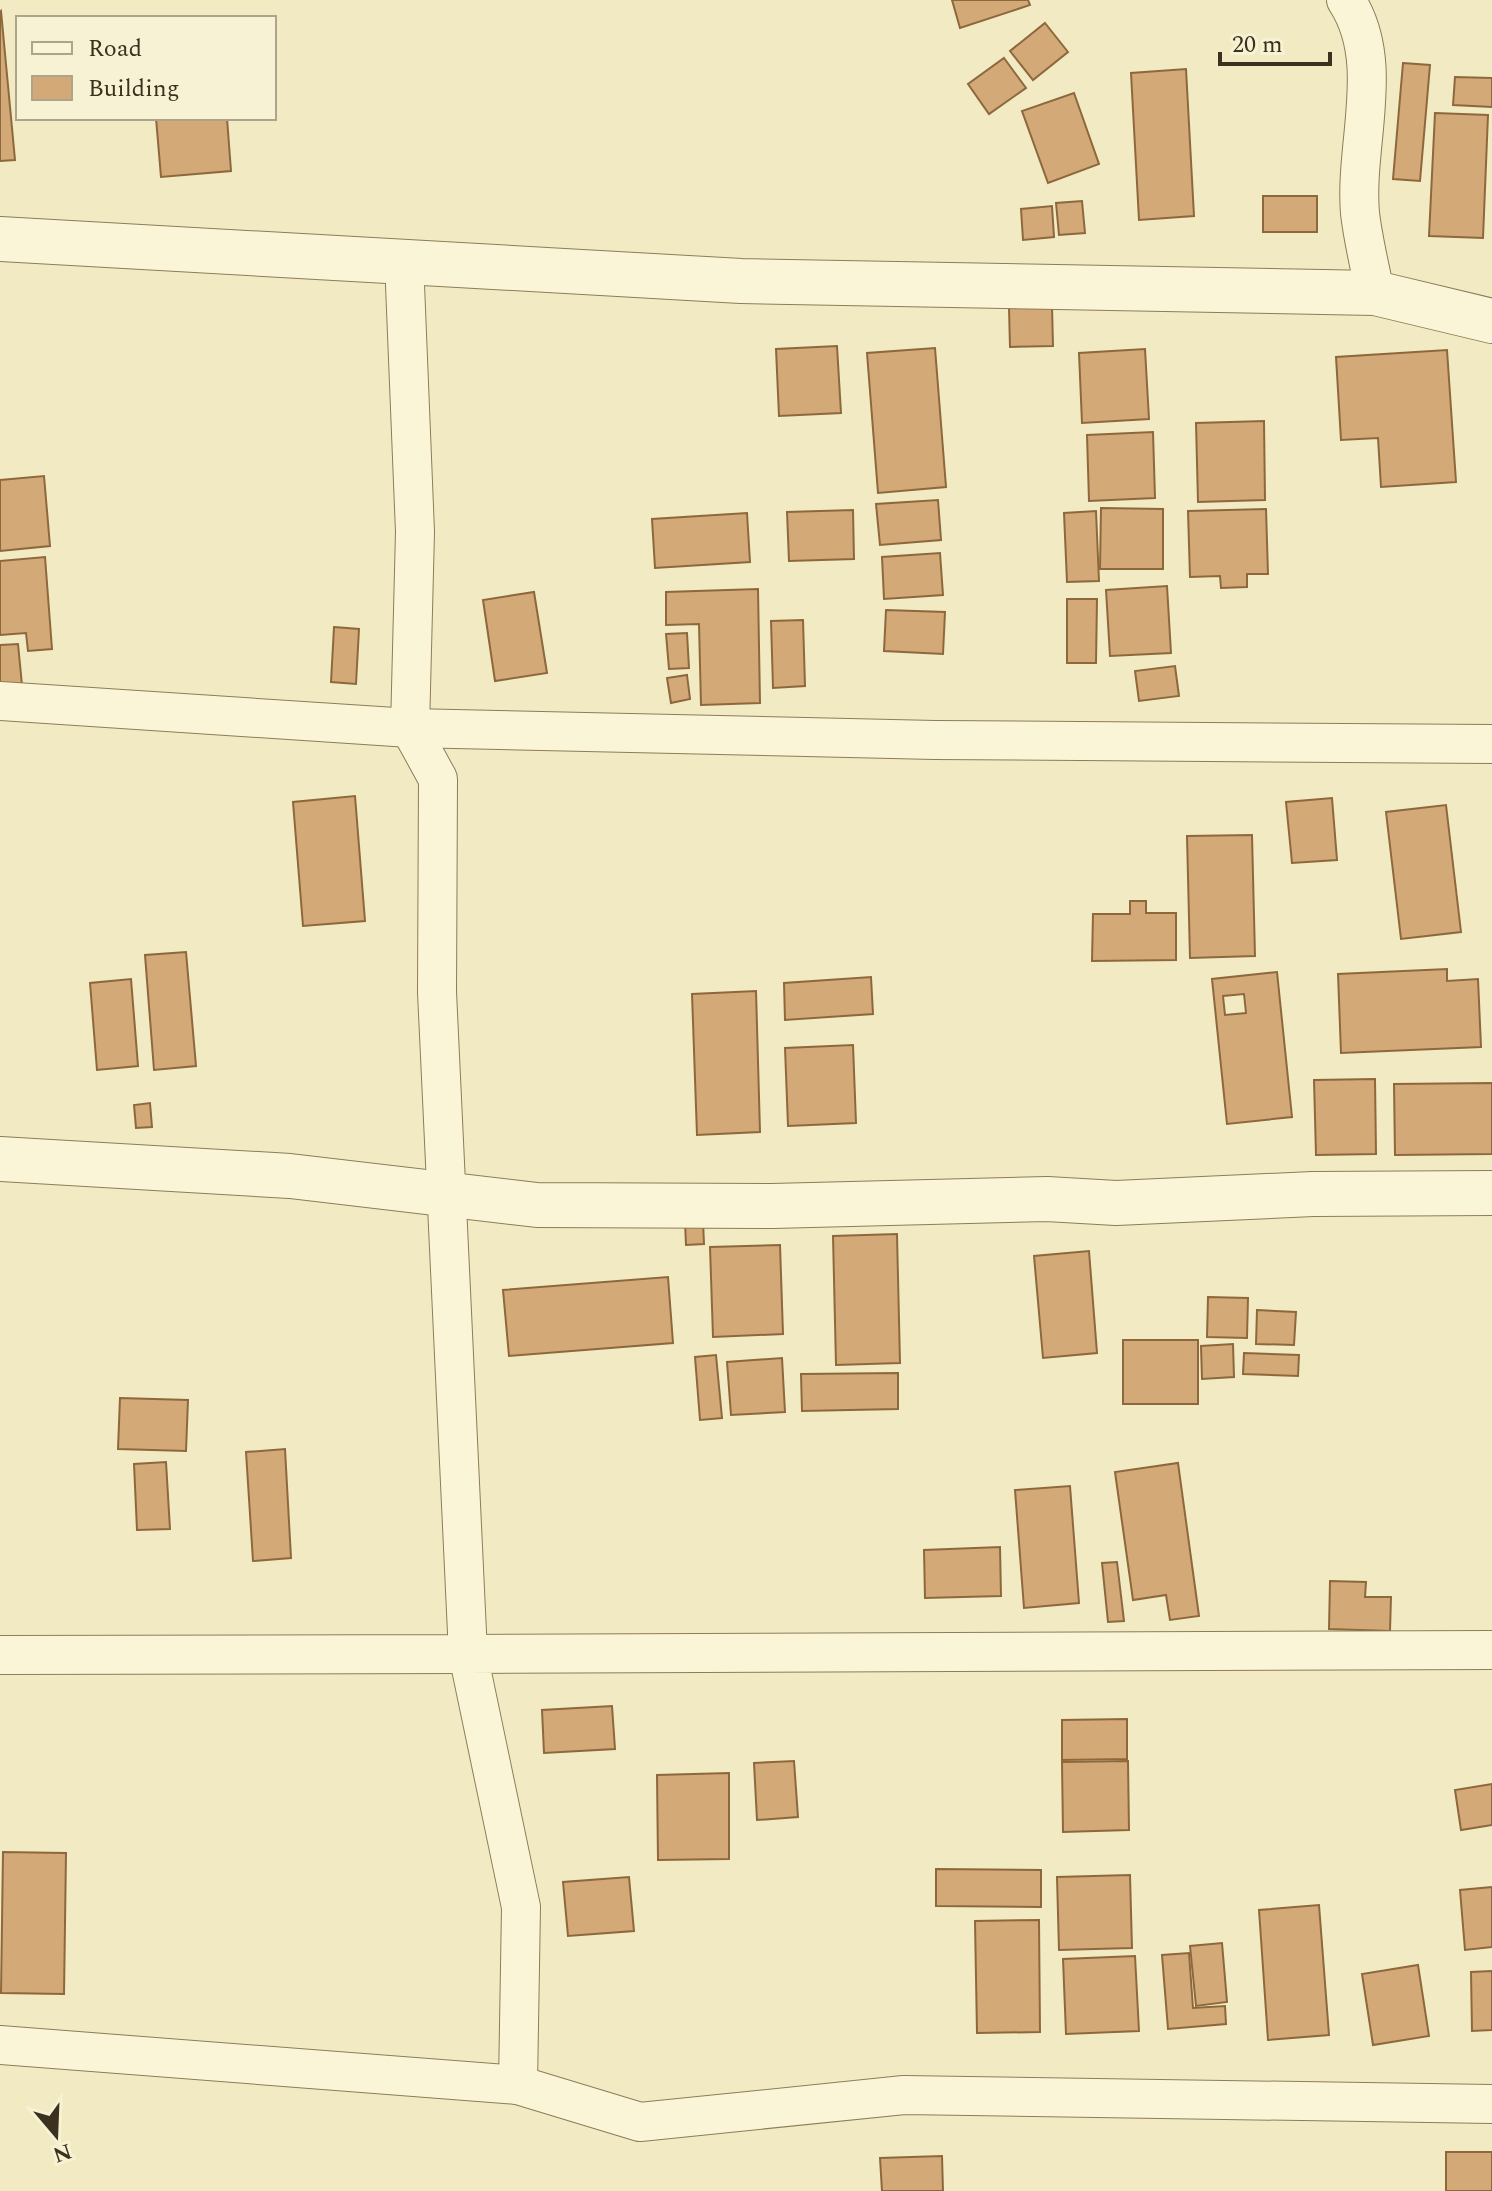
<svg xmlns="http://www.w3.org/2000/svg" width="1492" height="2191" font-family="Spectral,serif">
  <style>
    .building { fill: #d2a977; stroke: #8e683d; stroke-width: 2; fill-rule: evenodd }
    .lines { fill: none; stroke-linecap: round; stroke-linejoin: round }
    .minor-casing { stroke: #8d7c58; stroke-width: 40 }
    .tertiary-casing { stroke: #8d7c58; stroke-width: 46 }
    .minor { stroke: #fbf5d7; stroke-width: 38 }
    .tertiary { stroke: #fbf5d7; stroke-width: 44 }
  </style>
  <rect width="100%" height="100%" fill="#f1eac3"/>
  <g class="building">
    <path d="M952 0H1028L1030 5 960 28Z"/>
    <path d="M1 11 15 160 0 161V12Z"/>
    <path d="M1045 23 1068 52 1033 80 1010 51Z"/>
    <path d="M1004 58 1026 88 989 114 968 84Z"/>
    <path d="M1403 63 1430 65 1420 181 1393 179Z"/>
    <path d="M1186 69 1194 216 1139 220 1131 73Z"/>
    <path d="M1455 77 1492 78V107L1453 105Z"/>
    <path d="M1074 93 1099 164 1048 183 1022 111Z"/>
    <path d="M1435 113 1488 115 1483 238 1429 236Z"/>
    <path d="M156 118H227L231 171 161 177Z"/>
    <rect x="1263" y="196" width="54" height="36"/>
    <path d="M1082 201 1085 233 1059 235 1056 203Z"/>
    <path d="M1052 206 1054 237 1023 240 1021 209Z"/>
    <path d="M1052 306 1053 346 1010 347 1009 308Z"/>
    <path d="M837 346 841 413 779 416 776 349Z"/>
    <path d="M935 348 946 487 878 493 867 353Z"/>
    <path d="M1145 349 1149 419 1082 423 1079 353Z"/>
    <path d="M1447 350 1456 482 1381 487 1378 438 1341 440 1336 357Z"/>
    <path d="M1264 421 1265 500 1198 502 1196 423Z"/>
    <path d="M1153 432 1155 498 1089 501 1087 435Z"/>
    <path d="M44 476 50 546 0 551V480Z"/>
    <path d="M938 500 941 540 880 545 876 504Z"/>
    <path d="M1101 508 1163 509V569H1100Z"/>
    <path d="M1266 509 1268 574H1247V587L1221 588 1220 576 1190 577 1188 511Z"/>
    <path d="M853 510 854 559 789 561 787 512Z"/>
    <path d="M1096 511 1099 581 1067 582 1064 513Z"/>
    <path d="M747 513 750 562 655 568 652 519Z"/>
    <path d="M940 553 943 595 884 599 882 557Z"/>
    <path d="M45 557 52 649 28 651 26 633 0 635V561Z"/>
    <path d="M1167 586 1171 653 1110 656 1106 590Z"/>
    <path d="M758 589 760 703 701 705 699 624 666 625V592Z"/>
    <path d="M534 592 547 673 495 681 483 600Z"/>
    <path d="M1067 599H1097L1096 663H1067Z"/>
    <path d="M886 610 945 612 943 654 884 651Z"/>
    <path d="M803 620 805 686 773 688 771 621Z"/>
    <path d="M334 627 359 629 356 684 331 682Z"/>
    <path d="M687 633 689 668 669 669 666 634Z"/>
    <path d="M18 644 22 685 0 686V645Z"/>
    <path d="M1175 666 1179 696 1139 701 1135 671Z"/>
    <path d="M687 675 690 699 671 703 667 678Z"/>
    <path d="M355 796 365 921 303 926 293 802Z"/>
    <path d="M1332 798 1337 860 1292 863 1286 802Z"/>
    <path d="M1446 805 1461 932 1401 939 1386 812Z"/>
    <path d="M1252 835 1255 956 1190 958 1187 836Z"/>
    <path d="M1130 901H1146V913H1176V960L1092 961 1093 914H1130Z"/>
    <path d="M186 952 196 1066 154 1070 145 955Z"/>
    <path d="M1447 969V981L1478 979 1481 1047 1341 1053 1338 974Z"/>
    <path d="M1277 972 1292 1117 1227 1124 1212 979ZM1244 994 1246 1013 1225 1015 1223 996Z"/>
    <path d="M871 977 873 1014 785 1020 784 983Z"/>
    <path d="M131 979 138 1066 97 1070 90 983Z"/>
    <path d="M756 991 760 1132 697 1135 692 994Z"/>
    <path d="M853 1045 856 1123 788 1126 785 1048Z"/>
    <path d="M1375 1079 1376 1154 1316 1155 1314 1080Z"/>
    <path d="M1492 1083V1154L1395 1155 1394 1084Z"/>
    <path d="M150 1103 152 1127 136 1128 134 1105Z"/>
    <path d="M703 1221 704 1244 686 1245 685 1222Z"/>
    <path d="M897 1234 900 1363 836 1365 833 1236Z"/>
    <path d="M780 1245 783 1334 713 1337 710 1247Z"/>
    <path d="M1089 1251 1097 1353 1043 1358 1034 1256Z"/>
    <path d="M668 1277 673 1343 509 1356 503 1290Z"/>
    <path d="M1208 1297 1248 1298 1247 1338 1207 1337Z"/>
    <path d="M1257 1310 1296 1312 1294 1345 1256 1344Z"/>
    <rect x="1123" y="1340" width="75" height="64"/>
    <path d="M1233 1344 1234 1377 1202 1379 1201 1346Z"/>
    <path d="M1244 1353 1299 1355 1298 1376 1243 1374Z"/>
    <path d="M716 1355 722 1418 700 1420 695 1357Z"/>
    <path d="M782 1358 785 1412 731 1415 727 1362Z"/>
    <path d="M898 1373V1409L802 1411 801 1374Z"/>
    <path d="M120 1398 188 1400 186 1451 118 1449Z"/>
    <path d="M285 1449 291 1558 253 1561 246 1452Z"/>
    <path d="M166 1462 170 1529 137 1530 134 1464Z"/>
    <path d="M1178 1463 1199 1616 1170 1620 1166 1595 1133 1600 1115 1472Z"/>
    <path d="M1070 1486 1079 1603 1024 1608 1015 1490Z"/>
    <path d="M1000 1547 1001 1596 925 1598 924 1550Z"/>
    <path d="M1117 1562 1124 1621 1108 1622 1102 1563Z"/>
    <path d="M1330 1581 1366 1582 1365 1597H1391L1390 1631 1329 1629Z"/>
    <path d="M612 1706 615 1749 544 1753 542 1710Z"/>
    <path d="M1127 1719V1759L1062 1760V1720Z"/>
    <path d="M794 1761 798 1817 757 1820 754 1763Z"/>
    <path d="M1128 1761 1129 1830 1063 1832 1062 1762Z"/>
    <path d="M729 1773V1859L658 1860 657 1775Z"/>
    <path d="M1492 1784V1825L1461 1830 1455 1790Z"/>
    <path d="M3 1852 66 1853 64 1994 1 1993Z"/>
    <path d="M936 1869 1041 1870V1907L936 1906Z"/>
    <path d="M1130 1875 1132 1948 1059 1950 1057 1877Z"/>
    <path d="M629 1877 634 1931 568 1936 563 1882Z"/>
    <path d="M1492 1887V1947L1465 1950 1460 1890Z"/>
    <path d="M1319 1905 1329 2035 1268 2040 1259 1910Z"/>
    <path d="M1039 1920 1040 2032 977 2033 975 1921Z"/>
    <path d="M1222 1943 1227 2002 1196 2006 1190 1946Z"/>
    <path d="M1189 1953 1193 2008 1225 2006 1226 2024 1168 2029 1162 1955Z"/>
    <path d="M1135 1956 1139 2031 1066 2034 1063 1959Z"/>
    <path d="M1418 1965 1429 2036 1373 2045 1362 1974Z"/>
    <path d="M1492 1971V2030L1472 2031 1471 1972Z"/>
    <rect x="1446" y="2152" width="46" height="39"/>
    <path d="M942 2156 943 2191H882L880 2158Z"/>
  </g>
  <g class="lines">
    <g class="minor-casing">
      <g id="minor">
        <path d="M1346 0C1387 62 1354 143 1360 213 1363 240 1370 267 1375 293"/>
        <path d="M0 701 410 728 935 740 1492 744"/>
        <path d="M0 1655 468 1654 437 992 438 779 410 728 415 532 404 260"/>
        <path d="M0 2045 518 2085 521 1907 468 1654 1492 1650"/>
        <path d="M518 2085 640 2122 904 2095 1492 2104"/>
      </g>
    </g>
    <g class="tertiary-casing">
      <g id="tertiary">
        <path d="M0 239 741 281 1375 293 1492 321"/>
        <path d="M0 1159 290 1176 537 1205 772 1206 1047 1199 1116 1203 1313 1194 1492 1193"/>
      </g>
    </g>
    <use href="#minor" class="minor"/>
    <use href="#tertiary" class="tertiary"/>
  </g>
  <rect x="16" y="16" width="260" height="104" fill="#f8f2d4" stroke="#ada48b" stroke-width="2"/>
  <rect x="32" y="42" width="40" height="12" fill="#fbf5d7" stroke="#ada48b" stroke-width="2"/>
  <text x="88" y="56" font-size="24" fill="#3c301e">Road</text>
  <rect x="32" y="76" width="40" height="24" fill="#d2a977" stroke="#ada48b" stroke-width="2"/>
  <text x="88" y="96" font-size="24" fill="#3c301e">Building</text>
  <g transform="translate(56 2135) rotate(161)" stroke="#f8f2d4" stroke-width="6" paint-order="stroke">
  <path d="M0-6L14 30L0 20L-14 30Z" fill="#3c301e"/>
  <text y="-12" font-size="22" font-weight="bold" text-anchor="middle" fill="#3c301e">N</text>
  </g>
  <path d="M1220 52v12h110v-12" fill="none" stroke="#3c301e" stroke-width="4"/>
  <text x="1232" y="52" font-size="24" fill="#3c301e" stroke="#f8f2d4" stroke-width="6" paint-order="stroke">20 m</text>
</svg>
